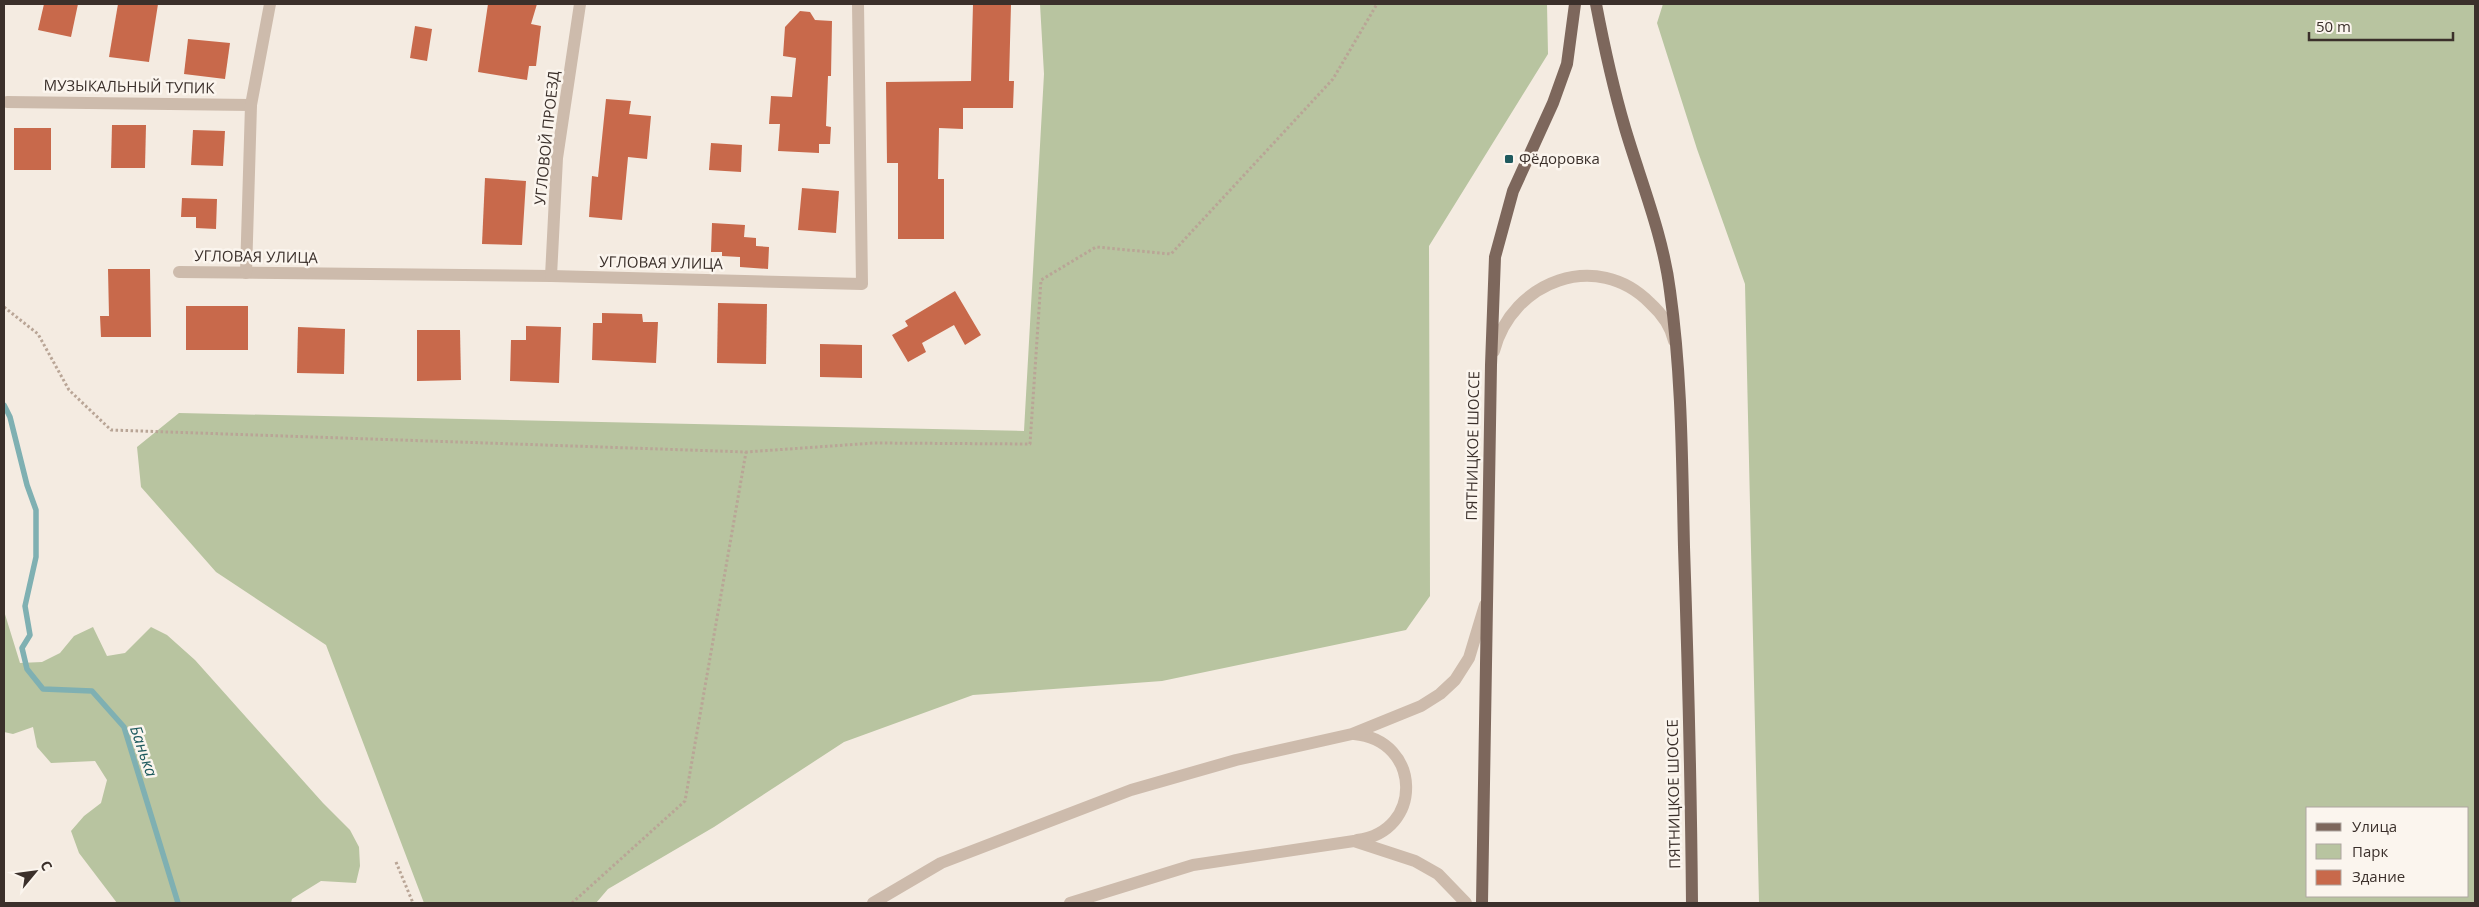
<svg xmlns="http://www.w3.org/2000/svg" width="2479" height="907" font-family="'Open Sans',sans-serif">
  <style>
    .green { fill: #b8c4a0; fill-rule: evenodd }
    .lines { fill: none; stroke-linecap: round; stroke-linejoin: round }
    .stream { stroke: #7fb0b2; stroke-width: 5.5 }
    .building { fill: #c8694b }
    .path { stroke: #b9a596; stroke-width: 3; stroke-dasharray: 2.5 2.5; stroke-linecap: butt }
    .minor { stroke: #cdbbac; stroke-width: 12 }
    .major { stroke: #7d675c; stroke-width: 12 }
    .poi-dot { fill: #1f5a5e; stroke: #fbf5ee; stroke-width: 2 }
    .labels { text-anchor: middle; stroke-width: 5; stroke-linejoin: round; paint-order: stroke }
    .street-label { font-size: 15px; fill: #3b302b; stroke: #fbf5ee }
    .poi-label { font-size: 15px; fill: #3b302b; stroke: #fbf5ee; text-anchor: start }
    .water-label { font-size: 16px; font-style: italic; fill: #1f5a5e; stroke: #fbf5ee }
  </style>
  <rect width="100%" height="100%" fill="#f4ebe1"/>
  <g class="green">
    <path d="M1040 4H1547L1548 54 1429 246 1430 596 1406 630 1162 681 973 695 844 742 714 827 608 889 596 903H424L326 645 216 572 141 487 137 447 179 413 1024 431 1044 74Z"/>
    <path d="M1663 4H2475V903H1759L1745 284 1697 149 1657 23ZM2308 808H2468V896H2308Z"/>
    <path d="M4 611 20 663 42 662 60 653 74 636 93 627 107 656 125 653 151 627 167 635 195 660 323 803 350 830 359 847 360 866 356 883 321 881 292 899 291 903H117L79 853 71 831 84 816 101 803 107 780 95 761 51 763 37 747 33 727 13 734 4 732Z"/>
  </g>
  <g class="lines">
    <path class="stream" d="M4 405 10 417 27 485 36 510V557L25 606 30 635 22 648 27 669 43 689 92 691 124 727 178 903"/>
  </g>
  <g class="building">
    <path d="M44 4H78L71 37 38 30Z"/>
    <path d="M118 4H158L149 62 109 57Z"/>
    <path d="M488 4H537L531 24 541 26 536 66H529L527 80 478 72Z"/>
    <path d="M973 4H1011L1009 81H1014L1013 108H963V129L939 128 938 179H944V239H898V163H887L886 82 971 81Z"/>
    <path d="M800 11 810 12 815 20 832 21 831 76H828L826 126 831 127 830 144H819V153L778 151 780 124H769L771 96 792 97 796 58 783 56 785 27Z"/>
    <path d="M415 26 432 29 427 61 410 58Z"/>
    <path d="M188 39 230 43 225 79 184 74Z"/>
    <path d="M606 99 631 101 629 114 651 116 647 159 628 157 622 220 589 217 592 176 598 177Z"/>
    <path d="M112 125H146L145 168H111Z"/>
    <rect x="14" y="128" width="37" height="42"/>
    <path d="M193 130 225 131 223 166 191 165Z"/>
    <path d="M711 143 742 145 741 172 709 170Z"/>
    <path d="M485 178 526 181 522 245 482 244Z"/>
    <path d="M802 188 839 191 836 233 798 230Z"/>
    <path d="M182 198 217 199 216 229 196 228V217H181Z"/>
    <path d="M712 223 745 225 744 237 756 238V246L769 247 768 269 740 267V257L722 256V252H711Z"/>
    <path d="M108 269H150L151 337H101L100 316H109Z"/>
    <path d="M955 291 981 335 965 345 954 325 922 343 926 352 908 362 892 335 908 326 905 321Z"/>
    <path d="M718 303 767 304 766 364 717 363Z"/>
    <rect x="186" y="306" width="62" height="44"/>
    <path d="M602 313 642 314 643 322H658L656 363 592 360 593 323H602Z"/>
    <path d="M526 326 561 327 559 383 510 381 511 340H526Z"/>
    <path d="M298 327 345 329 344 374 297 373Z"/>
    <path d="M417 330H460L461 380 417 381Z"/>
    <path d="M820 344 862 345V378L820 377Z"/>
  </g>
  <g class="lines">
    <g class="path">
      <path d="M4 307 38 334 69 390 111 430 746 452 874 443 1030 444 1041 280 1096 247 1171 254 1333 79 1377 4"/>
      <path d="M396 862 413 903"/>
      <path d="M572 903 685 801 746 452"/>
    </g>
    <g class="minor">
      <path d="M7 102 251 105"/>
      <path d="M179 272 551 276 862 284 858 4"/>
      <path d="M246 273 251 105 270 4"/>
      <path d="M551 276 557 158 580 4"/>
      <path d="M1494 351C1512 281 1597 249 1650 303 1661 313 1671 327 1674 341"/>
      <path d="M1354 734C1422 740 1424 832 1357 840"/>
      <path d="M873 903 941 863 1131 790 1236 760 1352 734 1421 706 1440 694 1455 680 1469 658 1485 605"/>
      <path d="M1070 903 1193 865 1354 841 1415 861 1438 874 1466 903"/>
    </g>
    <g class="major">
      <path d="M1596 4C1604 46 1613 87 1625 128 1641 182 1663 235 1670 291 1682 376 1682 462 1684 547 1688 666 1691 784 1692 903"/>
      <path d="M1482 903 1491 365 1495 257 1513 191 1553 103 1567 64 1575 4"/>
    </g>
  </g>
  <rect class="poi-dot" x="1504" y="154" width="10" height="10" rx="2.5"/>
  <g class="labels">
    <g class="street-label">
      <text transform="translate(129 87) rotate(1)" y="5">МУЗЫКАЛЬНЫЙ ТУПИК</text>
      <text transform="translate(547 138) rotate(-84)" y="5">УГЛОВОЙ ПРОЕЗД</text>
      <text transform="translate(256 257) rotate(1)" y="5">УГЛОВАЯ УЛИЦА</text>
      <text transform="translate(661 263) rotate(1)" y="5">УГЛОВАЯ УЛИЦА</text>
      <text transform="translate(1473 446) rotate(-89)" y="5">ПЯТНИЦКОЕ ШОССЕ</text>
      <text transform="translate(1674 794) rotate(-91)" y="5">ПЯТНИЦКОЕ ШОССЕ</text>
    </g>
    <g class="poi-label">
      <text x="1519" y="164">Фёдоровка</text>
    </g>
    <g class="water-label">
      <text transform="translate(144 751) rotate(71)" y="6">Банька</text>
    </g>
  </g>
  <rect width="2479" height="907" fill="none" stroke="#3b302b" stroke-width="10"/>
  <rect x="2306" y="807" width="162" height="90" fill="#fbf5ee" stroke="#aea6a0"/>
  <rect x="2316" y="823" width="25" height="8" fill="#7d675c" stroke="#aea6a0"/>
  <text x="2352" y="832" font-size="15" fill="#3b302b">Улица</text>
  <rect x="2316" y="844" width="25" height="15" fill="#b8c4a0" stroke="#aea6a0"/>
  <text x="2352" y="857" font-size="15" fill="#3b302b">Парк</text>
  <rect x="2316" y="870" width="25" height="15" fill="#c8694b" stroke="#aea6a0"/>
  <text x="2352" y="882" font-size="15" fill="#3b302b">Здание</text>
  <g transform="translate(35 872) rotate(61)" stroke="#fbf5ee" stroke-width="4" paint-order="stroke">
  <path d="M0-4L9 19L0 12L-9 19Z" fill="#3b302b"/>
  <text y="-8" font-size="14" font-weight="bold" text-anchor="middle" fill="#3b302b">С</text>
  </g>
  <path d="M2309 32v8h144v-8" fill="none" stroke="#3b302b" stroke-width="2.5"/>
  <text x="2316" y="32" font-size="15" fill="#3b302b" stroke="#fbf5ee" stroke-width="4" paint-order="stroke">50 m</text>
</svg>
